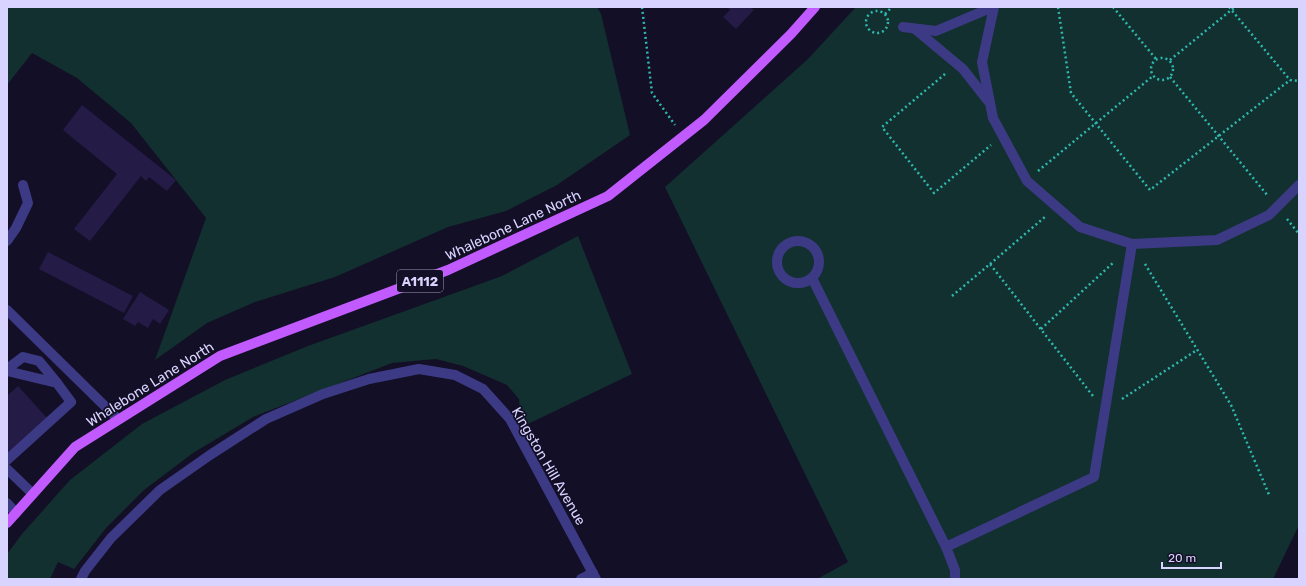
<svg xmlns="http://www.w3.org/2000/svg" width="1306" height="586" font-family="Rubik,sans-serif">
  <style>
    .green { fill: #12302f }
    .building { fill: #241b47 }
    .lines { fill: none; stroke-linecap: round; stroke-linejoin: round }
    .path { stroke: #2fb8b0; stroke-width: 2.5; stroke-dasharray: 2 3; stroke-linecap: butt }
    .lane { stroke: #3d3a85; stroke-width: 10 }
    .street { stroke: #3d3a85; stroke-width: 10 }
    .primary { stroke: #c25bff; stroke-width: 10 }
    .labels { text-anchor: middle; stroke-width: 3.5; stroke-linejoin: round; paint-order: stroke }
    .shield { fill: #130f26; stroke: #9e99be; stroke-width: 1 }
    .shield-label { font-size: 13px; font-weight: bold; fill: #d9d4ff }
    .street-label { font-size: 14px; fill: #d9d4ff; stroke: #130f26 }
  </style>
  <rect width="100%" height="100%" fill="#130f26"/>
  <g class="green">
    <path d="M7 7H597L601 14 630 135 557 185 506 211 448 227 335 277 255 302 207 323 155 360 206 218 131 123 77 78 32 53 7 85Z"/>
    <path d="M856 7H1299V525L1273 579H817L848 562 665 187 808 59Z"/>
    <path d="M578 236 632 374 528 424 520 409 519 399 507 385 463 366 436 359 392 363 253 417 193 453 144 490 106 528 74 569 58 562 50 579H7V554L22 534 70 480 142 424 225 380 308 346 502 276Z"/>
  </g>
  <g class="building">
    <path d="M726 7H750L754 10 736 29 723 17 730 10Z"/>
    <path d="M82 105 176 180 167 191 149 177 146 181 141 176 90 241 74 229 117 174 63 130Z"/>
    <path d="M48 252 133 296 124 313 39 269Z"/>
    <path d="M140 292 169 310 160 324 153 319 148 328 138 322 135 326 123 319Z"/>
    <path d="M18 386 47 418 7 453V396Z"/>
  </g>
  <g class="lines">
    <g class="path">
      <path d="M642 7 652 93 675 125"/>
      <path d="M1058 7 1071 93 1150 190 1290 80"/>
      <path d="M1113 7 1156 59"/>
      <path d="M1229 7 1290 80 1299 81"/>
      <circle cx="877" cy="22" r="11"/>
      <path d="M885 14 892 7"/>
      <circle cx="1162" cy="69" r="11"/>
      <path d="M1170 60 1235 7"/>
      <path d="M945 74 882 127 934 193 991 145"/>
      <path d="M1170 77 1268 196"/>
      <path d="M1038 171 1153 76"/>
      <path d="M1287 219 1299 234"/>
      <path d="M990 264 1046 216"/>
      <path d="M1145 264 1231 405 1270 497"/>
      <path d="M952 296 990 264 1093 396"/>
      <path d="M1041 329 1114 262"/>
      <path d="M1122 399 1197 350"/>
    </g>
    <g class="lane">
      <path d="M994 7 982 62 993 118 1027 181 1080 227 1132 244 1217 240 1269 215 1299 185"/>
      <path d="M903 27 936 31 993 7"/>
      <path d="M915 29 963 69 988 101"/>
      <circle cx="798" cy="262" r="21"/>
      <path d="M7 241 16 228 28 203 23 185"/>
      <path d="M812 278 946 547 1094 477 1132 244"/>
      <path d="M7 310 118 419"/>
      <path d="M7 369 23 357 39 361 57 383"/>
      <path d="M7 371 57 383 71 402 7 460"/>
      <path d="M7 469 33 494"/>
      <path d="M7 503 16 513"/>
      <path d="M946 547 955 570V579"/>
    </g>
    <g class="street">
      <path d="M81 579 85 571 111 538 160 490 210 455 266 419 323 394 369 379 419 369 455 375 483 389 510 419 596 579"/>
      <path d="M581 579 593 573"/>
    </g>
    <path class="primary" d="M7 523 75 447 220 356 448 270 608 196 704 120 791 34 815 7"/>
  </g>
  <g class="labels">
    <rect class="shield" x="397" y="270" width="46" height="22" rx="3"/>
    <g class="shield-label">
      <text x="420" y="286">A1112</text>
    </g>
    <g class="street-label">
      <text transform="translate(513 225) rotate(-25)" y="5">Whalebone Lane North</text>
      <text transform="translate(150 384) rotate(-32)" y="5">Whalebone Lane North</text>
      <text transform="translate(549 466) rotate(60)" y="5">Kingston Hill Avenue</text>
    </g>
  </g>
  <rect width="1306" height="586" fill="none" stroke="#d9d4ff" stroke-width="16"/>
  <path d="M1162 562v6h59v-6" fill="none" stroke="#d9d4ff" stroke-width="2"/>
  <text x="1168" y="562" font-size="12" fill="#d9d4ff" stroke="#130f26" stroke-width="3" paint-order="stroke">20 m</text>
</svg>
